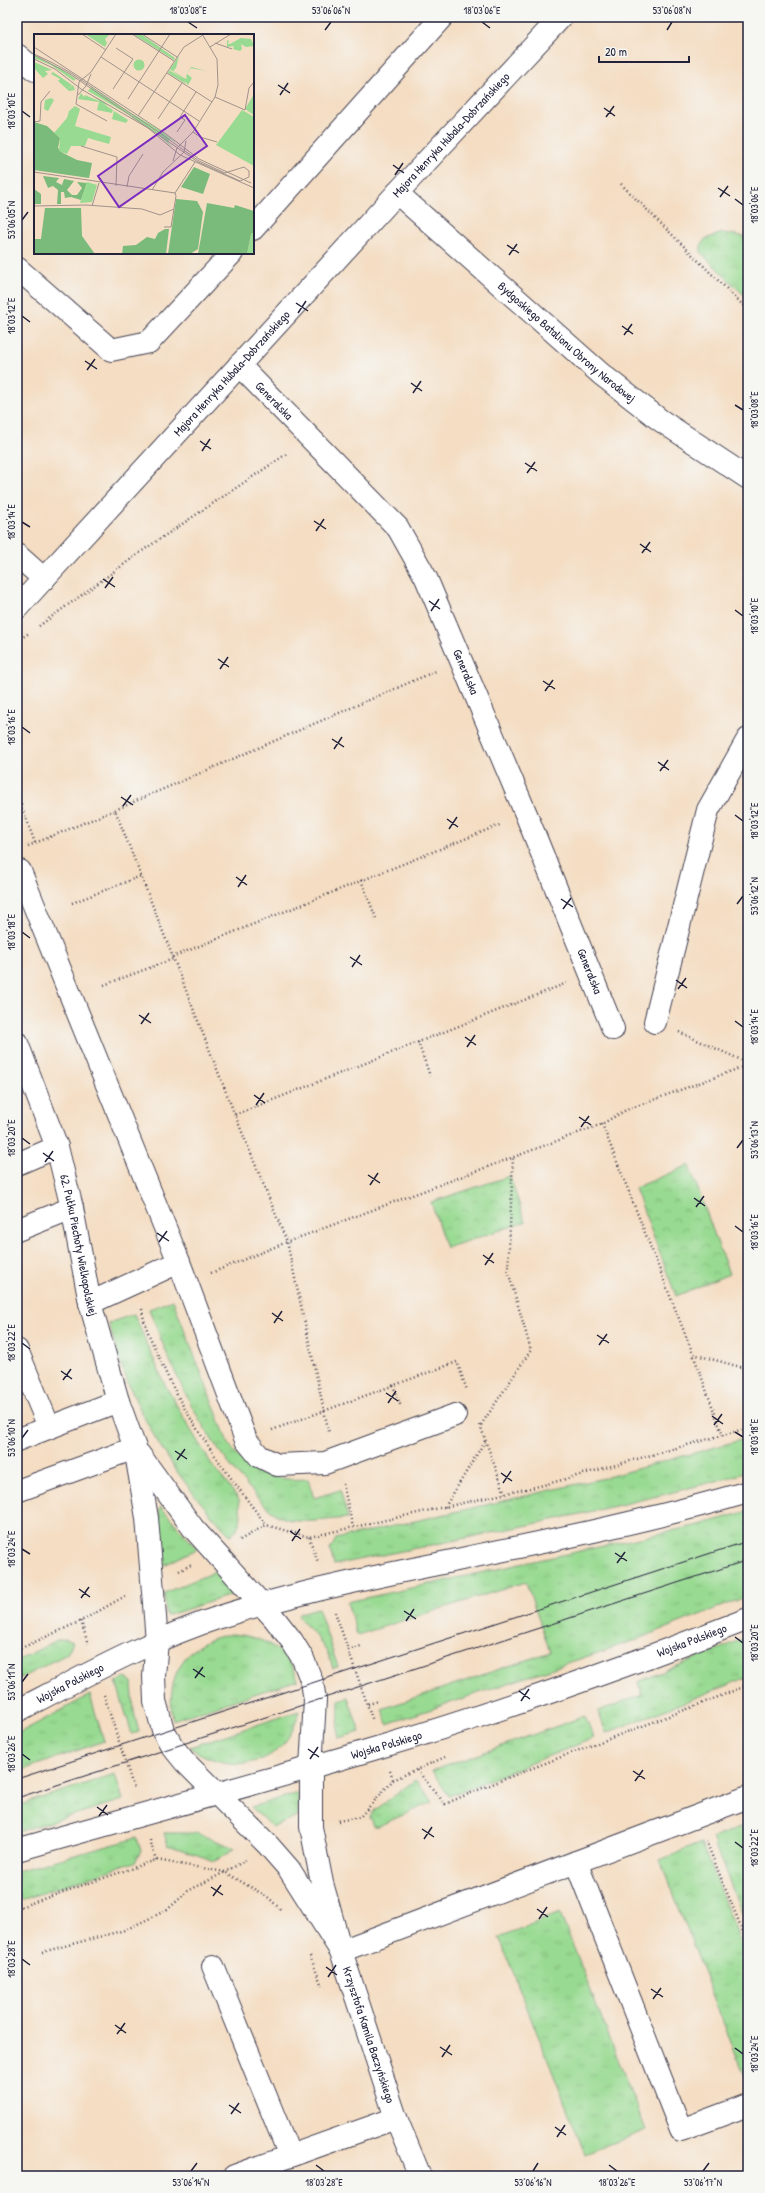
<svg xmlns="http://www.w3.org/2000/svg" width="765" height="2193" font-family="'Patrick Hand',sans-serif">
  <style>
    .grass { fill: url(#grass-tufts); stroke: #5d7e66 }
    .park { fill: url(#park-crowns); stroke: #5d7e66 }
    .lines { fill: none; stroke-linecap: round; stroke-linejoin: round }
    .minor-casing { stroke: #423e4f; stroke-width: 24 }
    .path { stroke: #423e4f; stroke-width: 2.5; stroke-dasharray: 1 3; stroke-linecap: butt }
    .minor { stroke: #fff; stroke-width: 22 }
    .tram { stroke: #22223b; stroke-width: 1 }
    .ticks { fill: none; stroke: #22223b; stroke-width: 1.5 }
    .labels { text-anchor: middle; stroke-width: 3; stroke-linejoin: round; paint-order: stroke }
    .street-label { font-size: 12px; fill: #22223b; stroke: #f6f6f2 }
    .inset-road { fill: none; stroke: #a0928c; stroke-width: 1 }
    .view { fill: #7b2cbf; fill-opacity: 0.15; stroke: #7b2cbf; stroke-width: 2 }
    .inset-edge { fill: none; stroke: #22223b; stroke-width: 2 }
    .neatline { fill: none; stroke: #22223b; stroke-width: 1.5 }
    .ticks-label { font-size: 10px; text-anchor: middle; fill: #22223b }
  </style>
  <defs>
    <pattern id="grass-tufts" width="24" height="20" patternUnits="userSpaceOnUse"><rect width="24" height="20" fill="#98da91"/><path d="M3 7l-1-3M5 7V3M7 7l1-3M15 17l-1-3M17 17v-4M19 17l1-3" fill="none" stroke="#83bb7e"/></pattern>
    <pattern id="park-crowns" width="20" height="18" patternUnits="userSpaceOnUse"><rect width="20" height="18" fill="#98da91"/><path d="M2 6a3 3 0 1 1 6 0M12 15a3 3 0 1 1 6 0" fill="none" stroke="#83bb7e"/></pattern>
  </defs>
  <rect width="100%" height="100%" fill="#f6f6f2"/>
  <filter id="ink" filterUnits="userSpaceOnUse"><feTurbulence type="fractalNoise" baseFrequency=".025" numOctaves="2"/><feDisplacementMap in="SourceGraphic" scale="8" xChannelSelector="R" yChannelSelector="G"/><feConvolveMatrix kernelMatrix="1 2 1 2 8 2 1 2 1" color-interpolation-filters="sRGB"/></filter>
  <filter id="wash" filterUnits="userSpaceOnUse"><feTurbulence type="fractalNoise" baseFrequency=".012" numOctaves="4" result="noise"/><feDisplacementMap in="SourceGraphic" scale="16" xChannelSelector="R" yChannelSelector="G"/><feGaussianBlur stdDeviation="0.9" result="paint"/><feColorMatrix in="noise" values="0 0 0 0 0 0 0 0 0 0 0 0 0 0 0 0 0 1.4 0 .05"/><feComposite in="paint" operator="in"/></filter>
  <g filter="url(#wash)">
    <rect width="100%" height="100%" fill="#f4ddc2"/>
    <g class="grass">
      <path d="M173 1300 227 1440C242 1471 276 1482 308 1479L314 1498 340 1490 348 1518C328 1519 303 1525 284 1518 271 1514 261 1501 252 1491 203 1439 174 1375 149 1309Z"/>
      <path d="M134 1314 164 1383 189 1427 212 1465 239 1499 241 1517 237 1529 231 1536C174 1478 127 1403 109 1323Z"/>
      <path d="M748 1438V1472C612 1511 472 1536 334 1565L330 1550 336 1539 604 1478Z"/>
      <path d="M161 1507 197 1549 162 1566 159 1510Z"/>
      <path d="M748 1511V1596L630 1642 387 1724 382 1709 550 1652 526 1582 357 1635 347 1602 699 1525Z"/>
      <path d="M214 1572 231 1595 166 1616 164 1593Z"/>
      <path d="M318 1608 338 1667 333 1668 327 1652 318 1639 298 1616 300 1613Z"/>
      <path d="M231 1634C262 1636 288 1649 298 1680L173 1720C165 1675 185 1641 231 1634Z"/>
      <path d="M748 1637V1677L606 1733 598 1711 642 1695 638 1682Z"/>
      <path d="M66 1639 73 1642 67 1654 17 1680V1661L57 1640Z"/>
      <path d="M126 1678 132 1682 134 1712 139 1732 132 1734 116 1682Z"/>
      <path d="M90 1695 104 1741 17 1772V1734Z"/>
      <path d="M348 1697 360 1732 338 1738 339 1700Z"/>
      <path d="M299 1711C287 1767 232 1777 189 1747Z"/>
      <path d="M585 1716 594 1738 449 1796 432 1771Z"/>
      <path d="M115 1774 123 1800 17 1832V1806Z"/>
      <path d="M415 1780 433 1802 378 1826H374L370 1817 374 1811Z"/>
      <path d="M298 1793V1817L272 1827 251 1807Z"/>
      <path d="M748 1824V1928L712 1838Z"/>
      <path d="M164 1833H196L235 1848 215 1861 168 1845Z"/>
      <path d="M137 1838 141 1851 135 1862 21 1900 17 1890V1871Z"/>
      <path d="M701 1843 748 1961V2074L744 2076 660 1860Z"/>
      <path d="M560 1913 646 2130 585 2154 499 1937Z"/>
    </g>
    <g class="park">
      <path d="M723 233 748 237V299L701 253V246L705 239Z"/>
      <path d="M689 1165 729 1274 676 1296 635 1188Z"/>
      <path d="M510 1176 525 1222 446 1248 431 1202Z"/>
    </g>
  </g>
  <g filter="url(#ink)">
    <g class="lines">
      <g class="minor-casing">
        <g id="minor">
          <path d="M17 55 35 70"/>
          <path id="s1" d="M397 193 601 374 660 420 748 478"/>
          <path d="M253 229 442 17"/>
          <path d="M17 268 111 350 149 342 232 253"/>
          <path id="s2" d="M239 365 398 528 426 578 526 814 613 1029"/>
          <path d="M17 555 44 579"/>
          <path id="s3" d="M17 608 397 193 561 17"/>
          <path d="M17 873 20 871 179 1262 90 1303"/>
          <path d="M655 1022 708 810 748 739"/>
          <path id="s4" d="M17 1043 57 1147 72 1208 90 1303 118 1401 135 1448 147 1518 157 1641 154 1676 155 1701 163 1730 172 1746 185 1762 268 1845 289 1869 341 1951"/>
          <path d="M17 1164 57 1147"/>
          <path d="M17 1230 72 1208"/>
          <path d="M179 1262 246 1440 259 1456 277 1465 325 1463 455 1415"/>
          <path d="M17 1350 49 1427"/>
          <path d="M17 1440 118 1401"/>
          <path id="s5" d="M139 1454 193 1528 274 1618 292 1641 303 1659 312 1682 315 1700 311 1767V1827L322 1883 341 1951 396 2118 420 2176"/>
          <path d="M17 1491 135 1448"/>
          <path id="s6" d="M17 1711C84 1676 151 1639 223 1616 282 1597 342 1584 403 1571 518 1547 635 1525 748 1492"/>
          <path id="s7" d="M17 1850C138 1815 260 1783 380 1747 505 1710 627 1666 748 1619"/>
          <path d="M576 1862 681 2130 748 2105"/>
          <path d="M341 1951 748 1797"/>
          <path d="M213 1966 290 2156"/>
          <path d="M234 2176 396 2118"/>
        </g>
      </g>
      <g class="path">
        <path d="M621 184 748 310"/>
        <path d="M39 626 145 549 288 453"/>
        <path d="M17 641 29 633"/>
        <path d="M17 793 35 843"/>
        <path d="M115 810 436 671"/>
        <path d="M28 846 115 810 235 1115 287 1242 329 1433"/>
        <path d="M361 880 376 918"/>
        <path d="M72 903 141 876"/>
        <path d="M172 957 502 824"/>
        <path d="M104 985 173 959"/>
        <path d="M679 1032 748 1063"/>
        <path d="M418 1042 430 1076"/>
        <path d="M235 1115 567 983"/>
        <path d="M602 1124 693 1354"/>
        <path d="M211 1273 287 1242 602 1124 626 1110 748 1065"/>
        <path d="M142 1309C144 1325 151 1340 158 1355 184 1418 225 1470 266 1525"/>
        <path d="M393 1385 401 1407"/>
        <path d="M480 1425 505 1494"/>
        <path d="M481 1425 531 1350 508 1271 513 1158"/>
        <path d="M272 1430 457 1362 467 1390"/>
        <path d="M723 1436 693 1354 748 1369"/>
        <path d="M343 1484 353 1527"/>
        <path d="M445 1507 485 1441"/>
        <path d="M309 1537 318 1562"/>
        <path d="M240 1540 266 1525 309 1537 544 1485 748 1428"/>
        <path d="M179 1571 191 1565"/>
        <path d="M335 1612 373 1721"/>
        <path d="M81 1621 88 1644"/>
        <path d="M17 1650 81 1621 127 1595"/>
        <path d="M348 1650 361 1646"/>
        <path d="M104 1695 134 1789"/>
        <path d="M368 1704 379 1701"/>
        <path d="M417 1770 445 1804C544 1761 647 1726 748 1685"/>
        <path d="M390 1771 393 1780"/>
        <path d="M338 1821 360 1817 393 1780 445 1757"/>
        <path d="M150 1840 156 1860"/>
        <path d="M706 1841 748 1944"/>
        <path d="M17 1908 156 1860 225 1872 246 1860"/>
        <path d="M42 1952 125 1930 167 1910 188 1891 225 1872 269 1898 281 1910"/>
        <path d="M310 1956 322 1986"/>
      </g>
      <use href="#minor" class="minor"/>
      <g class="tram">
        <path d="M17 1779 748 1541"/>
        <path d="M17 1798 748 1560"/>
      </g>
    </g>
  </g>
  <path class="ticks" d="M188 22 197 28M482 22 490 28M325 30 331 22M667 30 672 22M278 85 290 93M280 95 288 83M604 108 615 116M22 111 30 117M606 117 614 106M393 165 404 173M395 175 403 163M718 188 730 196M720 197 728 186M735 199 743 205M22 220 28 212M507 245 519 253M509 255 517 244M296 303 308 311M298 313 306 301M22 316 30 322M622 326 633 334M624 335 632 324M85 361 97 369M87 370 95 359M411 383 422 391M413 393 421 381M735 405 743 410M200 441 211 449M202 451 210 439M525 463 537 471M527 473 535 462M314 521 326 529M22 522 30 527M316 531 324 519M640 544 651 552M642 553 650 542M103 579 115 587M105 588 113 577M429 601 440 609M735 610 743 616M431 611 439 599M218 659 229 667M220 669 228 657M543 681 555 689M545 691 553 680M22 727 30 733M332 739 344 747M334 749 342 737M658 762 669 770M660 771 668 760M121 797 133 805M123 806 131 795M735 815 743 821M447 819 458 827M449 829 457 817M236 877 247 885M238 887 246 875M561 899 573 907M737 904 743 896M563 909 571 898M22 932 30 938M350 957 362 965M352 967 360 955M676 980 687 988M678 989 686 978M139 1015 151 1023M735 1021 743 1027M141 1024 149 1013M465 1037 476 1045M467 1047 475 1035M254 1095 265 1103M256 1105 264 1093M579 1117 591 1125M581 1127 589 1116M22 1138 30 1144M737 1148 743 1140M43 1153 54 1161M45 1162 53 1151M368 1175 380 1183M370 1185 378 1173M694 1198 705 1206M696 1207 704 1196M735 1226 743 1232M157 1233 169 1241M159 1242 167 1231M483 1255 494 1263M485 1265 493 1253M272 1313 283 1321M274 1323 282 1311M597 1335 609 1343M22 1343 30 1349M599 1345 607 1334M61 1371 72 1379M63 1380 71 1369M386 1393 398 1401M388 1403 396 1391M712 1416 723 1424M714 1425 722 1414M735 1432 743 1437M22 1438 28 1430M175 1451 187 1459M177 1460 185 1449M501 1473 512 1481M503 1483 511 1471M290 1531 301 1539M292 1541 300 1529M22 1549 30 1554M615 1553 627 1561M617 1563 625 1552M79 1589 90 1597M81 1598 89 1587M404 1611 416 1619M406 1621 414 1609M735 1637 743 1643M193 1669 205 1677M195 1678 203 1667M22 1682 28 1674M519 1691 530 1699M521 1701 529 1689M308 1749 319 1757M22 1754 30 1760M310 1759 318 1747M633 1771 645 1779M635 1781 643 1770M97 1807 108 1815M99 1816 107 1805M422 1829 434 1837M424 1839 432 1827M735 1842 743 1848M211 1887 223 1895M213 1896 221 1885M537 1909 548 1917M539 1919 547 1907M22 1959 30 1965M326 1967 337 1975M328 1977 336 1965M651 1989 663 1997M653 1999 661 1988M115 2025 126 2033M117 2034 125 2023M440 2047 452 2055M735 2048 743 2054M442 2057 450 2045M229 2105 241 2113M231 2114 239 2103M555 2127 566 2135M557 2137 565 2125M316 2165 324 2171M609 2165 617 2171M191 2171 197 2163M533 2171 538 2163M703 2171 709 2163"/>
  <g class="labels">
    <g class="street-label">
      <text dy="4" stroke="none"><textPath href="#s3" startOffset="642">Majora Henryka Hubala-Dobrzańskiego</textPath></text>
      <text dy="4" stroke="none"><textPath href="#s1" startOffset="226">Bydgoskiego Batalionu Obrony Narodowej</textPath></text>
      <text dy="4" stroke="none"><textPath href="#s3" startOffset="318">Majora Henryka Hubala-Dobrzańskiego</textPath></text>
      <text dy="4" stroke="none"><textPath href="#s2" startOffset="50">Generalska</textPath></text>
      <text dy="4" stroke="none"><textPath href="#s2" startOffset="387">Generalska</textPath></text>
      <text dy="4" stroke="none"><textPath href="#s2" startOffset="711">Generalska</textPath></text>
      <text dy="4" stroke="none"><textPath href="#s4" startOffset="212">62. Pułku Piechoty Wielkopolskiej</textPath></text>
      <text dy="4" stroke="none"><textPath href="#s7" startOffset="707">Wojska Polskiego</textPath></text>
      <text dy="4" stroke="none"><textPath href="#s6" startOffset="60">Wojska Polskiego</textPath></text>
      <text dy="4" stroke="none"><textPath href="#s7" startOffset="384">Wojska Polskiego</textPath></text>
      <text dy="4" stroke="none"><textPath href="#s5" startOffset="649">Krzysztofa Kamila Baczyńskiego</textPath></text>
    </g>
  </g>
  <g transform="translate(34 34)">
    <rect width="220" height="220" fill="#f4ddc2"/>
    <path d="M51 0H74L75 1 71 5 73 9 71 13ZM207 4 217 5 220 12 212 13 207 10 208 15 206 17 199 15 200 12 193 13V7L195 6 194 10H196ZM0 21 26 34 42 45 40 47 17 31 0 24ZM145 22 142 34 139 37 150 44 153 45 152 42 157 33 173 37 156 34 153 40 158 44 154 51 150 46 152 50 134 39 135 36 149 45 137 36 136 35ZM0 28 7 31 18 36 11 37 14 40 9 44 0 34ZM19 38 38 51 34 55 39 51 41 56 35 57 24 47 26 45 17 40ZM57 53 98 80 97 82 54 57ZM47 59 50 63 51 61 67 68 57 61 70 68 74 72 68 69 79 76 78 79 63 76 65 68 44 65ZM80 77 94 86 92 89 78 85ZM99 80 127 97 143 109 136 105 134 108 139 114 121 98 97 83ZM220 198V220H213L217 200Z" fill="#98da91"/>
    <path d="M0 88 13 92 26 104 24 114 29 119 43 126 58 129 55 144 0 136ZM160 133 176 140 169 160 147 153ZM9 142 25 144 22 148 28 151 30 145 40 147 33 156 38 161H43L48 154 43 148 53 149 47 166 37 163 31 164 30 158H27V170H23L24 156 19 152 14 154ZM0 155 7 160V170H0ZM142 165 163 167 169 178 164 215 156 220H134ZM173 169 200 174 201 171 220 177V198L217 200 213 220H164ZM11 174H47L48 202 61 220H0V205H7ZM131 195H135L132 220H88L89 212 102 211 113 203 121 205 124 199Z" fill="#7aba7b"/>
    <path d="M99 0H107L141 24 140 26ZM99.5 31a5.5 5.5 0 1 1 11 0a5.5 5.5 0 1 1-11 0ZM17 64 20 66 14 77 10 75 11 66ZM41 72 46 75 41 92 77 103 75 110 54 104 51 112H37L33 120 25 117 26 104 20 99 33 84 35 77Z" fill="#98da91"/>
    <path d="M220 60V81L211 75ZM208 76 220 83V132L182 111ZM53 148 63 151 58 168 46 169Z" fill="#98da91"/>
    <path class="inset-road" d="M48 0 72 16M98 0 140 27M108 0 143 23M181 9 198 15M0 13 132 100 165 125 217 149M176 13 197 0M0 20 19 29 37 39 123 97 165 127 191 139 210 133 215 137V143L206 147 164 128 36 40 0 21M67 23 165 87M0 25 21 35 47 55 114 94 146 121 220 154M133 39 178 68M79 55 99 25 82 14M44 61 52 52 57 40M181 63 211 76 215 54 220 48M94 65 136 0M104 82 150 13 169 1M124 85 148 49M73 87 42 70 45 48 57 38 82 0M0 88 6 87 7 68 16 57M143 98 151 86 146 83 162 58M159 98 166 103 183 108M47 112 83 123 82 152M139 127 143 114 159 98 181 63 184 51 183 25 168 0M0 138 141 159M93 153 95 142 109 120M118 156 129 138 150 118 152 107M0 172 52 171 108 175 126 181 140 175M58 172 65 149M130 193H137L142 162 141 159 161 128"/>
    <path class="view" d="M151 81 173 112 85 173 64 142Z"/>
    <rect width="220" height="220" class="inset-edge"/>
  </g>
  <rect width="765" height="2193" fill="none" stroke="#f6f6f2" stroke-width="44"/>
  <path d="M599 56v6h90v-6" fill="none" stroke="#22223b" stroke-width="2"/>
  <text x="605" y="56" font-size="12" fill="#22223b" stroke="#f6f6f2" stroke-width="3" paint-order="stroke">20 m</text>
  <rect x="22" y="22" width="721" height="2149" class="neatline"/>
  <g class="ticks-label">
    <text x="188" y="14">18°03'08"E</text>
    <text x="331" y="14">53°06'06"N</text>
    <text x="482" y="14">18°03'06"E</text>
    <text x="672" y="14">53°06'08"N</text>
    <text transform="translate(11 111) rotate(-90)" y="4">18°03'10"E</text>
    <text transform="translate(754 205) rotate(-90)" y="4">18°03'06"E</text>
    <text transform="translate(11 220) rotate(-90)" y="4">53°06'05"N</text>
    <text transform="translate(11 316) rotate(-90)" y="4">18°03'12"E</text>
    <text transform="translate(754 410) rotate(-90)" y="4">18°03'08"E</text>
    <text transform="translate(11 522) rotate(-90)" y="4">18°03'14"E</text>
    <text transform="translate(754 616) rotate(-90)" y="4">18°03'10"E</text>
    <text transform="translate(11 727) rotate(-90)" y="4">18°03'16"E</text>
    <text transform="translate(754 821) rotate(-90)" y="4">18°03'12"E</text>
    <text transform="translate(754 896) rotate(-90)" y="4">53°06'12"N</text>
    <text transform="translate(11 932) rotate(-90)" y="4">18°03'18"E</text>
    <text transform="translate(754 1027) rotate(-90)" y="4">18°03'14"E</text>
    <text transform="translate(11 1138) rotate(-90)" y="4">18°03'20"E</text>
    <text transform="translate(754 1140) rotate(-90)" y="4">53°06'13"N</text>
    <text transform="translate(754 1232) rotate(-90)" y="4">18°03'16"E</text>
    <text transform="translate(11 1343) rotate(-90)" y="4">18°03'22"E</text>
    <text transform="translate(754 1437) rotate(-90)" y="4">18°03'18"E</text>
    <text transform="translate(11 1438) rotate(-90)" y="4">53°06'10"N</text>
    <text transform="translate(11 1549) rotate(-90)" y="4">18°03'24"E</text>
    <text transform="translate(754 1643) rotate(-90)" y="4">18°03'20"E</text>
    <text transform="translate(11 1682) rotate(-90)" y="4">53°06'11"N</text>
    <text transform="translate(11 1754) rotate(-90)" y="4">18°03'26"E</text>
    <text transform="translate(754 1848) rotate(-90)" y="4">18°03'22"E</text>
    <text transform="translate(11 1959) rotate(-90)" y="4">18°03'28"E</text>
    <text transform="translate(754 2054) rotate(-90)" y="4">18°03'24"E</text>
    <text x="191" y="2186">53°06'14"N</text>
    <text x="324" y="2186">18°03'28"E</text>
    <text x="533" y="2186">53°06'16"N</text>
    <text x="617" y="2186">18°03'26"E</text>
    <text x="703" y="2186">53°06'17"N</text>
  </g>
</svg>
